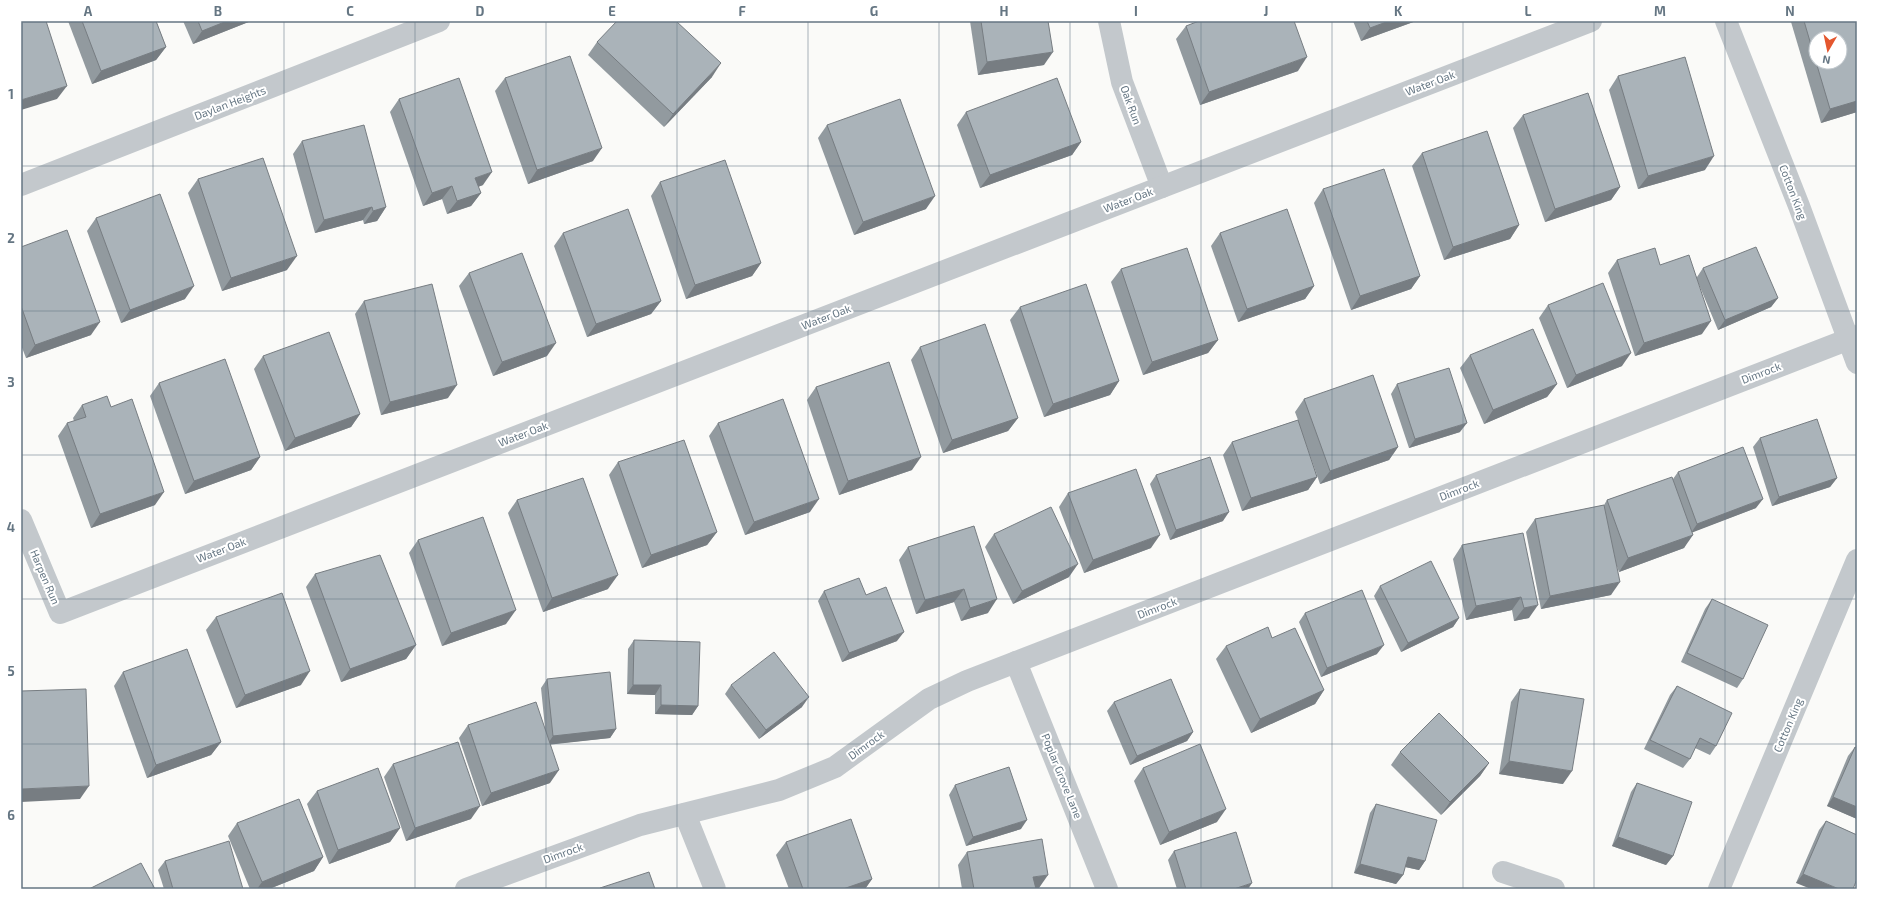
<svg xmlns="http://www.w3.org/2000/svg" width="1878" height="910" font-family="'Exo 2',sans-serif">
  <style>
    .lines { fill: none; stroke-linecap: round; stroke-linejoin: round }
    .minor { stroke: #c3c8cc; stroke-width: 22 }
    .wall { fill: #929a9f }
    .shaded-wall { fill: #777d82 }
    .building { fill: #aab3b9; stroke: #777d82 }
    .grid { fill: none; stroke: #657683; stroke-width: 1; stroke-opacity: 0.55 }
    .labels { text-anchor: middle; stroke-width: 4; stroke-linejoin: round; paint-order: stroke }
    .street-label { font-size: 11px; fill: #657683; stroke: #fff }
    .neatline { fill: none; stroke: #657683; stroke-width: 1.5 }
    .grid-label { font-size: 13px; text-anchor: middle; font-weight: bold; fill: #657683 }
  </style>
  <rect width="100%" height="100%" fill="#fafaf8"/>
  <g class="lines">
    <g class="minor">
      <path d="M1109 21 1122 82 1162 187"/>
      <path d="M1726 21 1799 206 1857 363"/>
      <path d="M21 185 439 21"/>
      <path d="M21 520 60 613 1591 21"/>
      <path d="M1016 662 1107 889"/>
      <path d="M685 814 715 889"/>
      <path d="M1503 872 1554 889"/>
      <path d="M466 889 640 825 779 790 835 767 929 699 967 681 1857 336"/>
      <path d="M1719 889 1857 560"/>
    </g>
  </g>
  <g class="wall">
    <path d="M68 21H156L166 47 156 60 92 84Z"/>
    <path d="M183 21H251L193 44Z"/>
    <path d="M970 21H1048L1044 65 978 75Z"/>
    <path d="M1353 21H1416L1361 41Z"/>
    <path d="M1792 21H1857V112L1821 123 1791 22Z"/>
    <path d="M1186 26 1298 71 1200 105 1176 39Z"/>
    <path d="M597 42 712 77 664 127 588 55Z"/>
    <path d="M1618 76 1705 170 1638 189 1609 90Z"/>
    <path d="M505 78 593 161 528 184 495 91Z"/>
    <path d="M399 99 483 185 478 187 481 193 471 206 447 214 442 199 423 206 390 112Z"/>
    <path d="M966 112 1081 142 1072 155 980 188 957 125Z"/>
    <path d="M1523 115 1620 187 1611 200 1545 222 1513 128Z"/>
    <path d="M827 125 926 209 854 235 818 138Z"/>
    <path d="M302 141 386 207 377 221 364 224 363 220 315 233 293 154Z"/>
    <path d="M1422 153 1519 225 1510 239 1444 260 1412 166Z"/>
    <path d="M198 179 287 270 222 291 188 193Z"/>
    <path d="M660 182 761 263 752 276 686 299 651 196Z"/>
    <path d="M1323 189 1420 276 1411 289 1351 310 1314 203Z"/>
    <path d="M96 218 185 299 121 323 87 231Z"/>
    <path d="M563 233 661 301 651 314 587 337 554 246Z"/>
    <path d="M1220 233 1314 286 1305 299 1238 322 1211 246Z"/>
    <path d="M21 247 91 335 26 358 21 345Z"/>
    <path d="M1617 260 1660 265 1697 277 1703 268 1778 298 1771 307 1718 330 1697 280 1702 334 1635 356 1608 273Z"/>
    <path d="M1121 269 1218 340 1208 353 1143 375 1111 282Z"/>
    <path d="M469 273 547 356 493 376 459 286Z"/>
    <path d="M364 301 448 398 381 415 355 314Z"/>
    <path d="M1548 305 1622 366 1567 388 1539 318Z"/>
    <path d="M1020 307 1119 381 1110 395 1044 417 1010 320Z"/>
    <path d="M920 347 1018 418 1008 431 943 453 911 360Z"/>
    <path d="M1470 355 1557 384 1547 397 1484 424 1460 368Z"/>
    <path d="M263 356 360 414 351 427 285 451 254 369Z"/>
    <path d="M159 383 260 457 251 470 185 494 150 396Z"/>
    <path d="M1397 384 1460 432 1409 448 1391 394Z"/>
    <path d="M816 387 912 470 839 495 807 400Z"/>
    <path d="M1304 399 1398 447 1389 460 1320 484 1305 441 1317 477 1308 490 1242 511 1223 455 1232 442 1298 420 1295 412Z"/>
    <path d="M82 405 111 407 155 505 91 528 58 436 67 423 74 421 73 418Z"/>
    <path d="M718 423 810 512 745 535 709 436Z"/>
    <path d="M1760 438 1837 478 1830 487 1772 506 1753 447Z"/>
    <path d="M618 462 717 532 707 545 642 568 609 475Z"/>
    <path d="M1678 472 1756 508 1692 532 1684 548 1619 572 1616 564 1611 595 1541 609 1526 532 1535 519 1604 505 1607 500 1673 479Z"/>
    <path d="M1156 475 1223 521 1170 540 1150 484Z"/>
    <path d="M1068 493 1151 548 1084 573 1059 507Z"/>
    <path d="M517 500 608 589 543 612 508 513Z"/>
    <path d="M974 526 988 613 961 621 954 602 916 614 899 560 908 547Z"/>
    <path d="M1523 533 1529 618 1514 621 1512 610 1466 620 1453 559 1462 545Z"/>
    <path d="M994 534 1069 577 1013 604 985 547Z"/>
    <path d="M418 540 506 624 442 646 409 553Z"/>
    <path d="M315 574 416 645 406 659 341 682 306 587Z"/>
    <path d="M1380 586 1459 618 1453 627 1401 652 1374 596Z"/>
    <path d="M824 591 866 595 897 641 842 662 818 601Z"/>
    <path d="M1712 599 1743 679 1737 688 1681 662 1705 609Z"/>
    <path d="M1305 613 1377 654 1321 677 1299 622Z"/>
    <path d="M216 617 301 685 236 708 206 630Z"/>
    <path d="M1272 638 1324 690 1315 704 1251 733 1216 659 1226 646Z"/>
    <path d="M634 640 698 706 692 715 655 714V695L627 694 628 649Z"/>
    <path d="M123 672 221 742 211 755 147 778 114 686Z"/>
    <path d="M547 679 616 729 610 738 551 744 550 783 482 806 459 738 468 725 545 728 541 688Z"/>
    <path d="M731 685 802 707 759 739 725 694Z"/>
    <path d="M1677 686 1716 746 1710 755 1695 748 1690 759 1683 768 1644 749 1670 695Z"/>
    <path d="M1520 689 1563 784 1499 774 1511 702Z"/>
    <path d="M1114 702 1193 732 1187 741 1130 765 1107 711Z"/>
    <path d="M1855 747 1857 748V819L1827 806 1848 756Z"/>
    <path d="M1400 752 1489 763 1480 776 1441 815 1391 765Z"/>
    <path d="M393 764 471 819 406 841 384 777Z"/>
    <path d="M1143 768 1217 822 1160 845 1134 781Z"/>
    <path d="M1637 783 1673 856 1666 865 1612 846 1631 792Z"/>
    <path d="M955 785 1021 829 966 846 949 795Z"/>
    <path d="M317 791 400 828 390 842 329 864 307 804Z"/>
    <path d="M1376 804 1425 861 1419 870 1405 867 1403 875 1396 884 1354 873 1370 813Z"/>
    <path d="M1826 821 1857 835V883L1856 882 1796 883 1819 830Z"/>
    <path d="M237 823 323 857 314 871 269 889H250L228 836Z"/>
    <path d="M786 842 872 879 865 889H789L776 855Z"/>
    <path d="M1174 851 1248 889H1177L1168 860Z"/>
    <path d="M967 852 1039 888 1036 889H962L958 865Z"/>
    <path d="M165 861 243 889H164L158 870Z"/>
  </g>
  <g class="shaded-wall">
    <path d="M227 21H251L193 44 202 31Z"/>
    <path d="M1389 21H1416L1361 41 1370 28Z"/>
    <path d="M166 47 156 60 92 84 101 71Z"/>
    <path d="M1053 52 1044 65 978 75 987 62Z"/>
    <path d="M1307 57 1298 71 1200 105 1209 92Z"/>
    <path d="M721 63 712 77 664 127 673 114Z"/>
    <path d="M67 86 57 99 21 110V100Z"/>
    <path d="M1857 101V112L1821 123 1830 109Z"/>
    <path d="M1081 142 1072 155 980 188 990 175Z"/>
    <path d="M602 148 593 161 528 184 537 170Z"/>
    <path d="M1714 156 1705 170 1638 189 1648 176Z"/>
    <path d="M492 172 483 185 466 191 475 178Z"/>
    <path d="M452 186 442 199 423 206 432 193Z"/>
    <path d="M1620 187 1611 200 1545 222 1555 209Z"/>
    <path d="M481 193 471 206 447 214 457 201Z"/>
    <path d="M935 196 926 209 854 235 863 222Z"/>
    <path d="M372 207 363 220 315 233 324 220Z"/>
    <path d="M386 207 377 221 364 224 373 211Z"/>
    <path d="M1519 225 1510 239 1444 260 1453 247Z"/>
    <path d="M297 256 287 270 222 291 231 278Z"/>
    <path d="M761 263 752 276 686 299 695 285Z"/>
    <path d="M1420 276 1411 289 1351 310 1360 296Z"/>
    <path d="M194 286 185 299 121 323 130 310Z"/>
    <path d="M1314 286 1305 299 1238 322 1247 309Z"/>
    <path d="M1778 298 1771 307 1718 330 1725 320Z"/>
    <path d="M661 301 651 314 587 337 596 324Z"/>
    <path d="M1711 321 1702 334 1635 356 1644 343Z"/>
    <path d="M100 322 91 335 26 358 35 345Z"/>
    <path d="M1218 340 1208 353 1143 375 1152 362Z"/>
    <path d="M556 343 547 356 493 376 502 362Z"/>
    <path d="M1631 353 1622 366 1567 388 1576 375Z"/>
    <path d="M1119 381 1110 395 1044 417 1053 404Z"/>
    <path d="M1557 384 1547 397 1484 424 1493 410Z"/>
    <path d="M457 385 448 398 381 415 390 402Z"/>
    <path d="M360 414 351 427 285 451 295 438Z"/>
    <path d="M1018 418 1008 431 943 453 952 440Z"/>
    <path d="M1467 423 1460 432 1409 448 1415 439Z"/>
    <path d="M1398 447 1389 460 1320 484 1330 471Z"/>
    <path d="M260 457 251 470 185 494 194 481Z"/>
    <path d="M921 457 912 470 839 495 848 481Z"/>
    <path d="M1317 477 1308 490 1242 511 1251 498Z"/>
    <path d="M1837 478 1830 487 1772 506 1779 497Z"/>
    <path d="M164 492 155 505 91 528 100 514Z"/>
    <path d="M819 499 810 512 745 535 754 522Z"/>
    <path d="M1763 499 1756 508 1691 533 1697 524Z"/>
    <path d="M1229 512 1223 521 1170 540 1176 530Z"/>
    <path d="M717 532 707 545 642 568 651 555Z"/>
    <path d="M1160 535 1151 548 1084 573 1093 560Z"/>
    <path d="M1693 535 1684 548 1619 572 1628 558Z"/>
    <path d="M1078 564 1069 577 1013 604 1022 591Z"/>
    <path d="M618 575 608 589 543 612 552 598Z"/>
    <path d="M1620 582 1611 595 1541 609 1550 596Z"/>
    <path d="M964 589 954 602 916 614 925 600Z"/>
    <path d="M1521 597 1512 610 1466 620 1476 606Z"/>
    <path d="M997 599 988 613 961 621 970 608Z"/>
    <path d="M1538 605 1529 618 1514 621 1524 608Z"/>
    <path d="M516 610 506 624 442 646 451 633Z"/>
    <path d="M1459 618 1453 627 1401 652 1408 643Z"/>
    <path d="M904 632 897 641 842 662 849 653Z"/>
    <path d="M416 645 406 659 341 682 350 669Z"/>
    <path d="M1384 645 1377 654 1321 677 1327 668Z"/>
    <path d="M310 671 301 685 236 708 245 695Z"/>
    <path d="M633 685H661L655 695 627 694Z"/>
    <path d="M1324 690 1315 704 1251 733 1260 719Z"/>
    <path d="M809 697 802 707 759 739 766 730Z"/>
    <path d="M661 705 698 706 692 715 655 714Z"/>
    <path d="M616 729 610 738 547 745 553 736Z"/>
    <path d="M1193 732 1187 741 1130 765 1137 756Z"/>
    <path d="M221 742 211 755 147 778 156 765Z"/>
    <path d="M1509 761 1572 771 1563 784 1499 774Z"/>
    <path d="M1489 763 1480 776 1441 815 1450 802Z"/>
    <path d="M559 770 550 783 482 806 491 793Z"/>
    <path d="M89 786 80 799 21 802V789Z"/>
    <path d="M1833 797 1857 807V819L1827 806Z"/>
    <path d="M480 806 471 819 406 841 415 828Z"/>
    <path d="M1226 809 1217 822 1160 845 1169 832Z"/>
    <path d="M1027 820 1021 829 966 846 973 837Z"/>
    <path d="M400 828 390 842 329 864 338 850Z"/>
    <path d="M1618 837 1673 856 1666 865 1612 846Z"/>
    <path d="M323 857 314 871 269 889H257L262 882Z"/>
    <path d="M1408 857 1425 861 1419 870 1401 866Z"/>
    <path d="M1360 864 1403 875 1396 884 1354 873Z"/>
    <path d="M1803 874 1839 889H1811L1796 883Z"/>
    <path d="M1048 875 1039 888 1033 889V877Z"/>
    <path d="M872 879 865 889H843Z"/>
    <path d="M1252 883 1248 889H1234Z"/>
  </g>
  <g class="building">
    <path d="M21 21H46L67 86 21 100Z"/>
    <path d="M82 21H156L166 47 101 71Z"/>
    <path d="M198 21H227L202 31Z"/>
    <path d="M617 21H676L721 63 673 114 597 42Z"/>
    <path d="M981 21H1048L1053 52 987 62Z"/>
    <path d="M1199 21H1294L1307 57 1209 92 1186 26Z"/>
    <path d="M1367 21H1389L1370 28Z"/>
    <path d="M1804 21H1857V101L1830 109 1816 62H1840V38H1816V62Z"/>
    <path d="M570 56 602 148 537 170 505 78Z"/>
    <path d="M1685 57 1714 156 1648 176 1618 76Z"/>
    <path d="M459 78 492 172 475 178 481 193 457 201 452 186 432 193 399 99Z"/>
    <path d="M1057 78 1081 142 990 175 966 112Z"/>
    <path d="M1588 93 1620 187 1555 209 1523 115Z"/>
    <path d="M900 99 935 196 863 222 827 125Z"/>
    <path d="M364 125 386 207 373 211 372 207 324 220 302 141Z"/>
    <path d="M1487 131 1519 225 1453 247 1422 153Z"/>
    <path d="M263 158 297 256 231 278 198 179Z"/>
    <path d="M725 160 761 263 695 285 660 182Z"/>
    <path d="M1384 169 1420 276 1360 296 1323 189Z"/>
    <path d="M160 194 194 286 130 310 96 218Z"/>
    <path d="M628 209 661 301 596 324 563 233Z"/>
    <path d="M1287 209 1314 286 1247 309 1220 233Z"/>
    <path d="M67 230 100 322 35 345 21 306V247Z"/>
    <path d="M1756 247 1778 298 1725 320 1703 268Z"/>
    <path d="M1187 248 1218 340 1152 362 1121 269Z"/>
    <path d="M1655 248 1660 265 1689 255 1711 321 1644 343 1617 260Z"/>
    <path d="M522 253 556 343 502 362 469 273Z"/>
    <path d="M1603 283 1631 353 1576 375 1548 305Z"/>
    <path d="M432 284 457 385 390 402 364 301Z"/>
    <path d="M1086 284 1119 381 1053 404 1020 307Z"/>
    <path d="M985 324 1018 418 952 440 920 347Z"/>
    <path d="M1533 329 1557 384 1493 410 1470 355Z"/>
    <path d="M329 332 360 414 295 438 263 356Z"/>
    <path d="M225 359 260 457 194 481 159 383Z"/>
    <path d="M889 362 921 457 848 481 816 387Z"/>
    <path d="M1449 368 1467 423 1415 439 1397 384Z"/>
    <path d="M1373 375 1398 447 1330 471 1304 399Z"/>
    <path d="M107 396 111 407 132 399 164 492 100 514 67 423 86 417 82 405Z"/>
    <path d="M783 399 819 499 754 522 718 423Z"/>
    <path d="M1817 419 1837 478 1779 497 1760 438Z"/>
    <path d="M1298 420 1317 477 1251 498 1232 442Z"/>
    <path d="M684 440 717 532 651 555 618 462Z"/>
    <path d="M1743 447 1763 499 1697 524 1678 472Z"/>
    <path d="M1210 457 1229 512 1176 530 1156 475Z"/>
    <path d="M1136 469 1160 535 1093 560 1068 493Z"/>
    <path d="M1672 477 1693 535 1628 558 1607 500Z"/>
    <path d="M583 478 618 575 552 598 517 500Z"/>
    <path d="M1604 505 1620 582 1550 596 1535 519Z"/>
    <path d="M1051 507 1078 564 1022 591 994 534Z"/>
    <path d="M483 517 516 610 451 633 418 540Z"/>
    <path d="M974 526 997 599 970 608 964 589 925 600 908 547Z"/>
    <path d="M1523 533 1538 605 1524 608 1521 597 1476 606 1462 545Z"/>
    <path d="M380 555 416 645 350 669 315 574Z"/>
    <path d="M1431 561 1459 618 1408 643 1380 586Z"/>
    <path d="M859 578 866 595 886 587 904 632 849 653 824 591Z"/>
    <path d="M1362 590 1384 645 1327 668 1305 613Z"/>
    <path d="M282 593 310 671 245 695 216 617Z"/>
    <path d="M1712 599 1768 625 1743 679 1687 653Z"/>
    <path d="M1268 627 1272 638 1295 628 1324 690 1260 719 1226 646Z"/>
    <path d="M634 640 700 642 698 706 661 705V685H633Z"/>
    <path d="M187 649 221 742 156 765 123 672Z"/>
    <path d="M774 652 809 697 766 730 731 685Z"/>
    <path d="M610 672 616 729 553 736 547 679Z"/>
    <path d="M1171 679 1193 732 1137 756 1114 702Z"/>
    <path d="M1677 686 1732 713 1716 746 1700 738 1690 759 1650 740Z"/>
    <path d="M86 689 89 786 21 789V691Z"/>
    <path d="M1520 689 1584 699 1572 771 1509 761Z"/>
    <path d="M536 702 559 770 491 793 468 725Z"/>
    <path d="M1439 713 1489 763 1450 802 1400 752Z"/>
    <path d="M458 742 480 806 415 828 393 764Z"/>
    <path d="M1200 744 1226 809 1169 832 1143 768Z"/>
    <path d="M1855 747 1857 748V807L1833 797Z"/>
    <path d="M1009 767 1027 820 973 837 955 785Z"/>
    <path d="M378 768 400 828 338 850 317 791Z"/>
    <path d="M1637 783 1692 802 1673 856 1618 837Z"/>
    <path d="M299 799 323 857 262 882 237 823Z"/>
    <path d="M1376 804 1437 820 1425 861 1408 857 1403 875 1360 864Z"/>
    <path d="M851 819 872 879 843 889H803L786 842Z"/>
    <path d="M1826 821 1857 835V879L1853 889H1839L1803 874Z"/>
    <path d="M1236 832 1252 883 1234 889H1186L1174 851Z"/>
    <path d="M1042 839 1048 875 1033 877 1036 889H974L967 852Z"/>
    <path d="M229 841 243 889H173L165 861Z"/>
    <path d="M141 863 155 889H89Z"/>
    <path d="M649 872 655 889H600V888Z"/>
  </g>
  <path class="grid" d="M153 21V889M284 21V889M415 21V889M546 21V889M677 21V889M808 21V889M939 21V889M1070 21V889M1201 21V889M1332 21V889M1463 21V889M1594 21V889M1725 21V889M21 166H1857M21 311H1857M21 455H1857M21 599H1857M21 744H1857"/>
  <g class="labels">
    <g class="street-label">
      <text transform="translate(1430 83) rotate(-21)" y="4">Water Oak</text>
      <text transform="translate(230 103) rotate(-21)" y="4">Daylan Heights</text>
      <text transform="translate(1131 105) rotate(70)" y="4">Oak Run</text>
      <text transform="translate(1793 192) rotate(69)" y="4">Cotton King</text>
      <text transform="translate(1128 200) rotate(-21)" y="4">Water Oak</text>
      <text transform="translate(826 317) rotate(-21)" y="4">Water Oak</text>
      <text transform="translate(1761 373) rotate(-21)" y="4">Dimrock</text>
      <text transform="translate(523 434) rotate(-21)" y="4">Water Oak</text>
      <text transform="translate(1459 490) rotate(-21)" y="4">Dimrock</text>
      <text transform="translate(221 550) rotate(-21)" y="4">Water Oak</text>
      <text transform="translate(45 577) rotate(67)" y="4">Harpen Run</text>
      <text transform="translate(1157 608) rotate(-21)" y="4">Dimrock</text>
      <text transform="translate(1788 725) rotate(-67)" y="4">Cotton King</text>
      <text transform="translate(866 745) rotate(-36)" y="4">Dimrock</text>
      <text transform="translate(1062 776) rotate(68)" y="4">Poplar Grove Lane</text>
      <text transform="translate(563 853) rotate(-20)" y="4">Dimrock</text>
    </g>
  </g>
  <rect width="1878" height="910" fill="none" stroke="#ffffff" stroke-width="44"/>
  <g transform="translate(1828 50) rotate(189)"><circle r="19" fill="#ffffff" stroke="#c1c8cd"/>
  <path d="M0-3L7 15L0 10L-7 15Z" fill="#e4572e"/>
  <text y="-6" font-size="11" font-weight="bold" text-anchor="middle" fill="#657683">N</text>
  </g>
  <rect x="22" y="22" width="1834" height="866" class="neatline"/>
  <g class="grid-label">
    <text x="88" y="16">A</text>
    <text x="218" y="16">B</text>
    <text x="350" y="16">C</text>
    <text x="480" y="16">D</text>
    <text x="612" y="16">E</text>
    <text x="742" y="16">F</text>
    <text x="874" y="16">G</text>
    <text x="1004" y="16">H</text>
    <text x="1136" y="16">I</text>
    <text x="1266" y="16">J</text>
    <text x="1398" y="16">K</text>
    <text x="1528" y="16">L</text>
    <text x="1660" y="16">M</text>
    <text x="1790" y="16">N</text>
    <text x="11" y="99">1</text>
    <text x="11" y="243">2</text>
    <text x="11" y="387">3</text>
    <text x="11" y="532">4</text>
    <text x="11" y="676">5</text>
    <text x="11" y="820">6</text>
  </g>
</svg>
